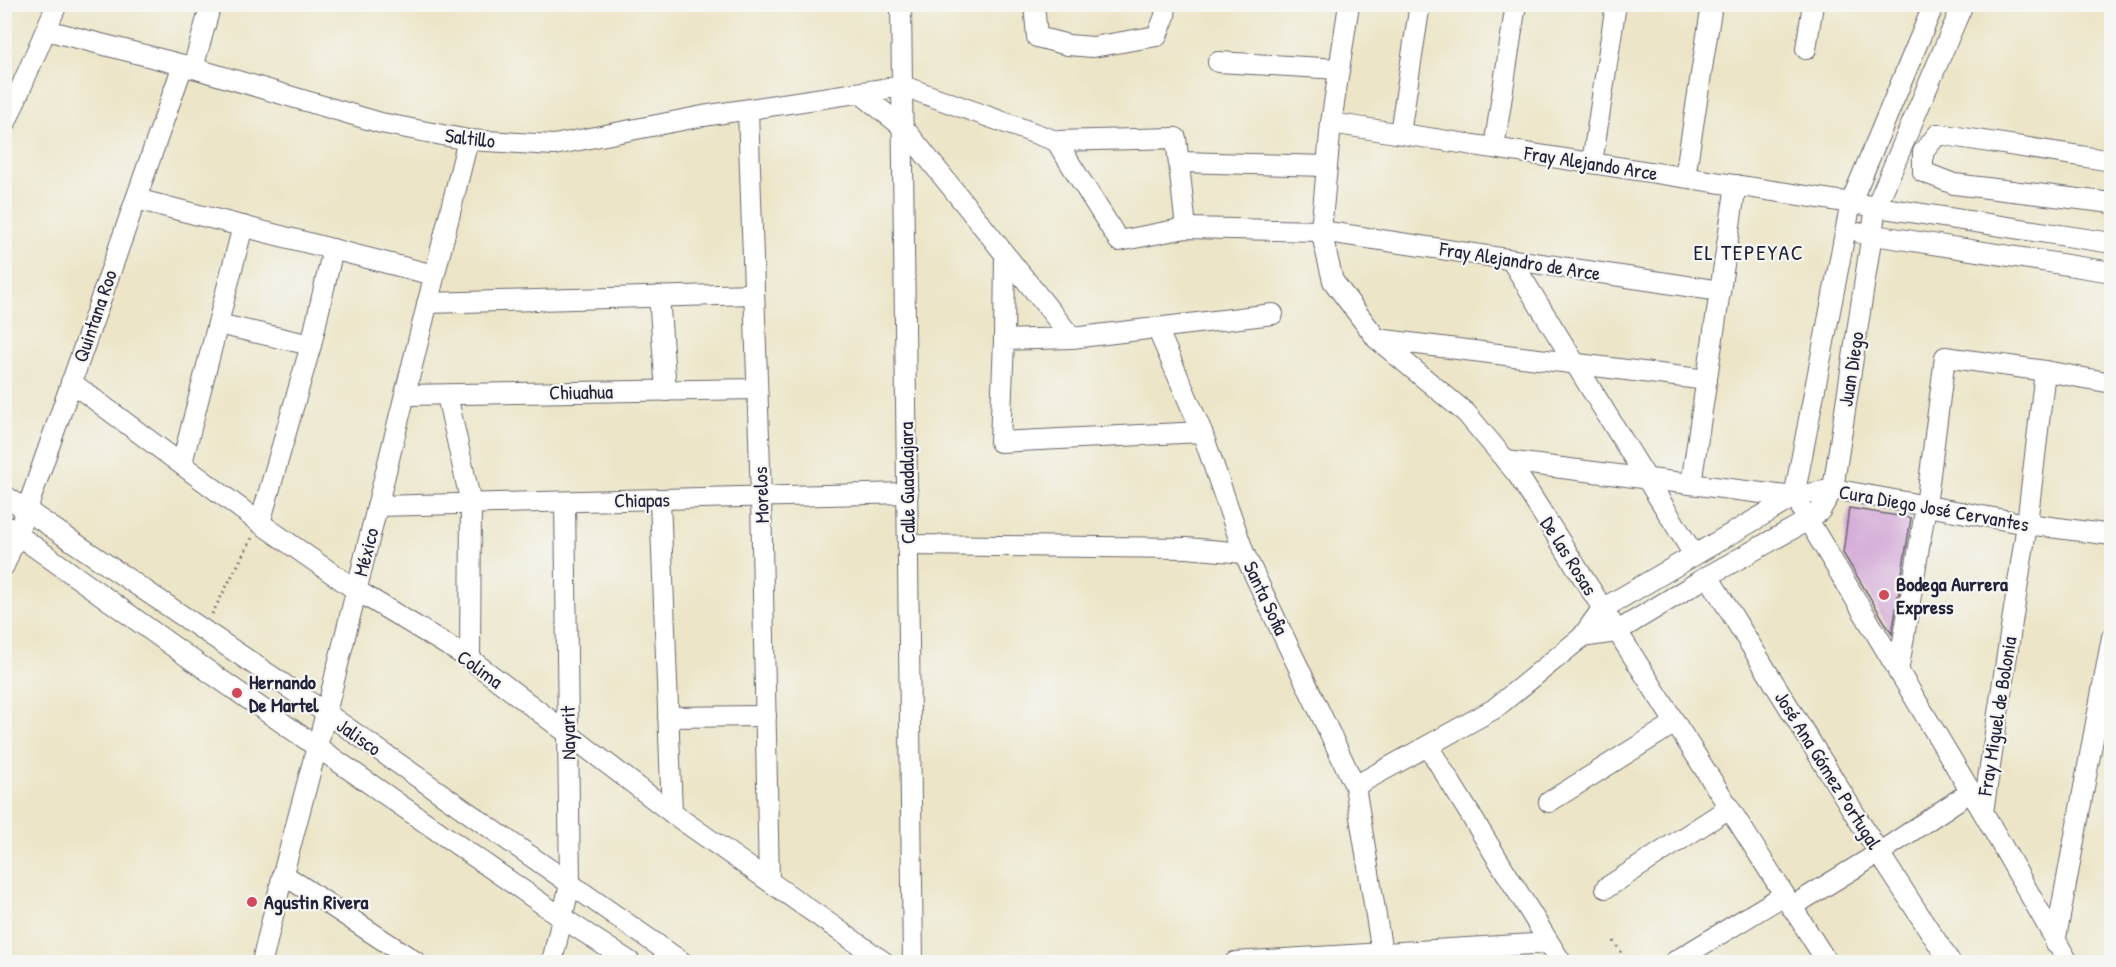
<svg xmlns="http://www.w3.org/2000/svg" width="2116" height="967" font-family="'Patrick Hand',sans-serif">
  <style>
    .building { fill: #d1a6d6 }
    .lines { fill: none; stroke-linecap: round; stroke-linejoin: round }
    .minor-casing { stroke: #69666c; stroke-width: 22 }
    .path { stroke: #69666c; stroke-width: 3; stroke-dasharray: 1.5 4.5; stroke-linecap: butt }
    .minor { stroke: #fff; stroke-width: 20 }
    .poi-dot { fill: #d1495b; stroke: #f6f6f2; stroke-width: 2 }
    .labels { text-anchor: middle; stroke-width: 4.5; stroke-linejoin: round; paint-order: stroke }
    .street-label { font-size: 20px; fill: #22223b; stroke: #f6f6f2 }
    .poi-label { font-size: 20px; font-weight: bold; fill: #22223b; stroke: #f6f6f2; text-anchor: start }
    .quarter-label { font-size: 22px; letter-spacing: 1.5px; fill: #22223b; stroke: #f6f6f2 }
  </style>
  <rect width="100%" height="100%" fill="#f6f6f2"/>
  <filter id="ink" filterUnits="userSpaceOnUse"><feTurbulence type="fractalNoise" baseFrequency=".0167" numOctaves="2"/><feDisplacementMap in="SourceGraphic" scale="12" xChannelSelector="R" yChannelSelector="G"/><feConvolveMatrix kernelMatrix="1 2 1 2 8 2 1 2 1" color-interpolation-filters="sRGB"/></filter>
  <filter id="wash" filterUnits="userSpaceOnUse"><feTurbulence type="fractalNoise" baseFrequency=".008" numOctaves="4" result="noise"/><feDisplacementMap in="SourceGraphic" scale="24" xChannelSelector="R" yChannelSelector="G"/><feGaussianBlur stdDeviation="1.35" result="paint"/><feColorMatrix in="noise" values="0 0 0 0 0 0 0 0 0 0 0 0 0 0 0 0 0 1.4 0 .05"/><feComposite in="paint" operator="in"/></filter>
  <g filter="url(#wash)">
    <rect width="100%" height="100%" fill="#ece5c7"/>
    <g id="blocks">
      <path class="building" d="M1849 508 1911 518 1892 634 1843 553Z"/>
    </g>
  </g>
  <g filter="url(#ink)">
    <use href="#blocks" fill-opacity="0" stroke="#69666c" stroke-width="1.5"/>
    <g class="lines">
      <g class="minor-casing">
        <g id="minor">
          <path d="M901 4 913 962"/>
          <path d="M1034 4 1037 37 1068 45 1093 47 1157 36 1165 16 1166 4"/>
          <path d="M1349 4 1331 123 1321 231 1333 281 1377 339 1466 413 1518 475 1827 962"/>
          <path d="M46 30 183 65 381 123 468 140 554 145 703 116 903 86 1056 141 1176 138 1186 228"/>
          <path d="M1806 49 1813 4"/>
          <path d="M1218 62 1339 69"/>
          <path d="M193 68 211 4"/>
          <path d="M860 93 904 128 1072 338 1004 340 1000 442 1202 432 1244 553"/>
          <path d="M748 110 761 497 769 881"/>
          <path d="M1331 123 2112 243"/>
          <path d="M4 127 57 4"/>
          <path d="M1400 133 1420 4"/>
          <path d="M1056 141 1119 241 1186 228 1321 231 1720 291"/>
          <path d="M1494 148 1516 4"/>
          <path d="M2112 161 1938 134 1923 152V172L1954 184 2112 203"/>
          <path d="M1180 162 1326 166"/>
          <path d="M1592 163 1616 4"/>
          <path d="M1685 177 1712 4"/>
          <path d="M136 199 434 275"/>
          <path d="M1861 233 2112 272"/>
          <path d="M1511 260 1694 555"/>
          <path d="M659 296 666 391"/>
          <path d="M427 303 754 294"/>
          <path d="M218 324 311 345"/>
          <path d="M1157 328 1202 432"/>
          <path d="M1072 338 1273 314"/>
          <path d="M1377 339 1707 380"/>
          <path d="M1004 340 1005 255"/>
          <path d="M71 382 260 523 356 590 470 659 672 813 884 962"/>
          <path d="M405 395 757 389"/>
          <path d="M447 395 471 504 470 659"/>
          <path d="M1506 461 1794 497 1833 489 2027 524 2112 535"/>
          <path d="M182 463 243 226"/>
          <path d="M1691 484 1736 185"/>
          <path d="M4 495 326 713 682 962"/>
          <path d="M1794 497 1851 202 1934 4"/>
          <path d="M660 499 672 813"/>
          <path d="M377 506 908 493"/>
          <path d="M1802 510 1983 812 2068 962"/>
          <path d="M260 523 311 345 333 249"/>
          <path d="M4 525 188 657 561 917 630 962"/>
          <path d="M908 545 1187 548 1244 553 1355 786 1382 953 1381 962"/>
          <path d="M4 566 27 509 183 65"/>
          <path d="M1708 576 1879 853 1950 962"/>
          <path d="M1582 637 1616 632 1708 576 1803 523 1820 511 1833 489 1876 207 1963 4"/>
          <path d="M1898 672 1926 506 1945 357 2045 371 2112 383"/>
          <path d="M668 717 766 716"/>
          <path d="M1428 746 1561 962"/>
          <path d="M1355 786 1494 709 1582 637 1602 609 1794 497"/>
          <path d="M1549 802 1675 723"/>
          <path d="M1983 812 2027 524 2045 371"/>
          <path d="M283 874 416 962"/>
          <path d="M1606 888 1729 808"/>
          <path d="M1791 907 1879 853 1970 792"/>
          <path d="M2055 943 2112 637"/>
          <path d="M262 962 283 874 326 713 468 140"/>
          <path d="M552 962 570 884 565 502"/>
          <path d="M1235 962 1549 943"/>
          <path d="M1674 962 1784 895"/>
        </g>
      </g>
      <g class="path">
        <path d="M212 614 252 538"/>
        <path d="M1614 941 1628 962"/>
      </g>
      <use href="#minor" class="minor"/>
    </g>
  </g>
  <g class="poi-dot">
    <circle cx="1884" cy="595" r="6"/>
    <circle cx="237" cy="693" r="6"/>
    <circle cx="252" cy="902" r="6"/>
  </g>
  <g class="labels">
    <g class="street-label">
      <text transform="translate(470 138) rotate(7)" y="7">Saltillo</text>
      <text transform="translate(1591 163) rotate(9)" y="7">Fray Alejando Arce</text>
      <text transform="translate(1520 261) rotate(9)" y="7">Fray Alejandro de Arce</text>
      <text transform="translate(95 316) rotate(-71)" y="7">Quintana Roo</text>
      <text transform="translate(1851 369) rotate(-81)" y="7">Juan Diego</text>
      <text transform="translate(581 392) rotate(-1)" y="7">Chiuahua</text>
      <text transform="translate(907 483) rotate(-91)" y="7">Calle Guadalajara</text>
      <text transform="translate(761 495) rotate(-92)" y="7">Morelos</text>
      <text transform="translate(642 500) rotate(-1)" y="7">Chiapas</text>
      <text transform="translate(1934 508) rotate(10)" y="7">Cura Diego José Cervantes</text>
      <text transform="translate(366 552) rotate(-76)" y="7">México</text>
      <text transform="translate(1569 556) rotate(58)" y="7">De las Rosas</text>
      <text transform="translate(1266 598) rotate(65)" y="7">Santa Sofia</text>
      <text transform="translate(480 669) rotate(36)" y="7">Colima</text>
      <text transform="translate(1997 716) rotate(-81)" y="7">Fray Miguel de Bolonia</text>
      <text transform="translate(568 733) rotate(-91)" y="7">Nayarit</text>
      <text transform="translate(359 737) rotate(35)" y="7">Jalisco</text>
      <text transform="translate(1828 770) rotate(58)" y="7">José Ana Gómez Portugal</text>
    </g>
    <g class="poi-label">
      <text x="1896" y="591">Bodega Aurrera<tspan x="1896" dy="23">Express</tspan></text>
      <text x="249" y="689">Hernando<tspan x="249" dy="23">De Martel</tspan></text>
      <text x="264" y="909">Agustin Rivera</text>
    </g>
    <g class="quarter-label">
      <text x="1749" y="260">EL TEPEYAC</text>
    </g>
  </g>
  <rect width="2116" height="967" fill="none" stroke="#f6f6f2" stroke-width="24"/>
</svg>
